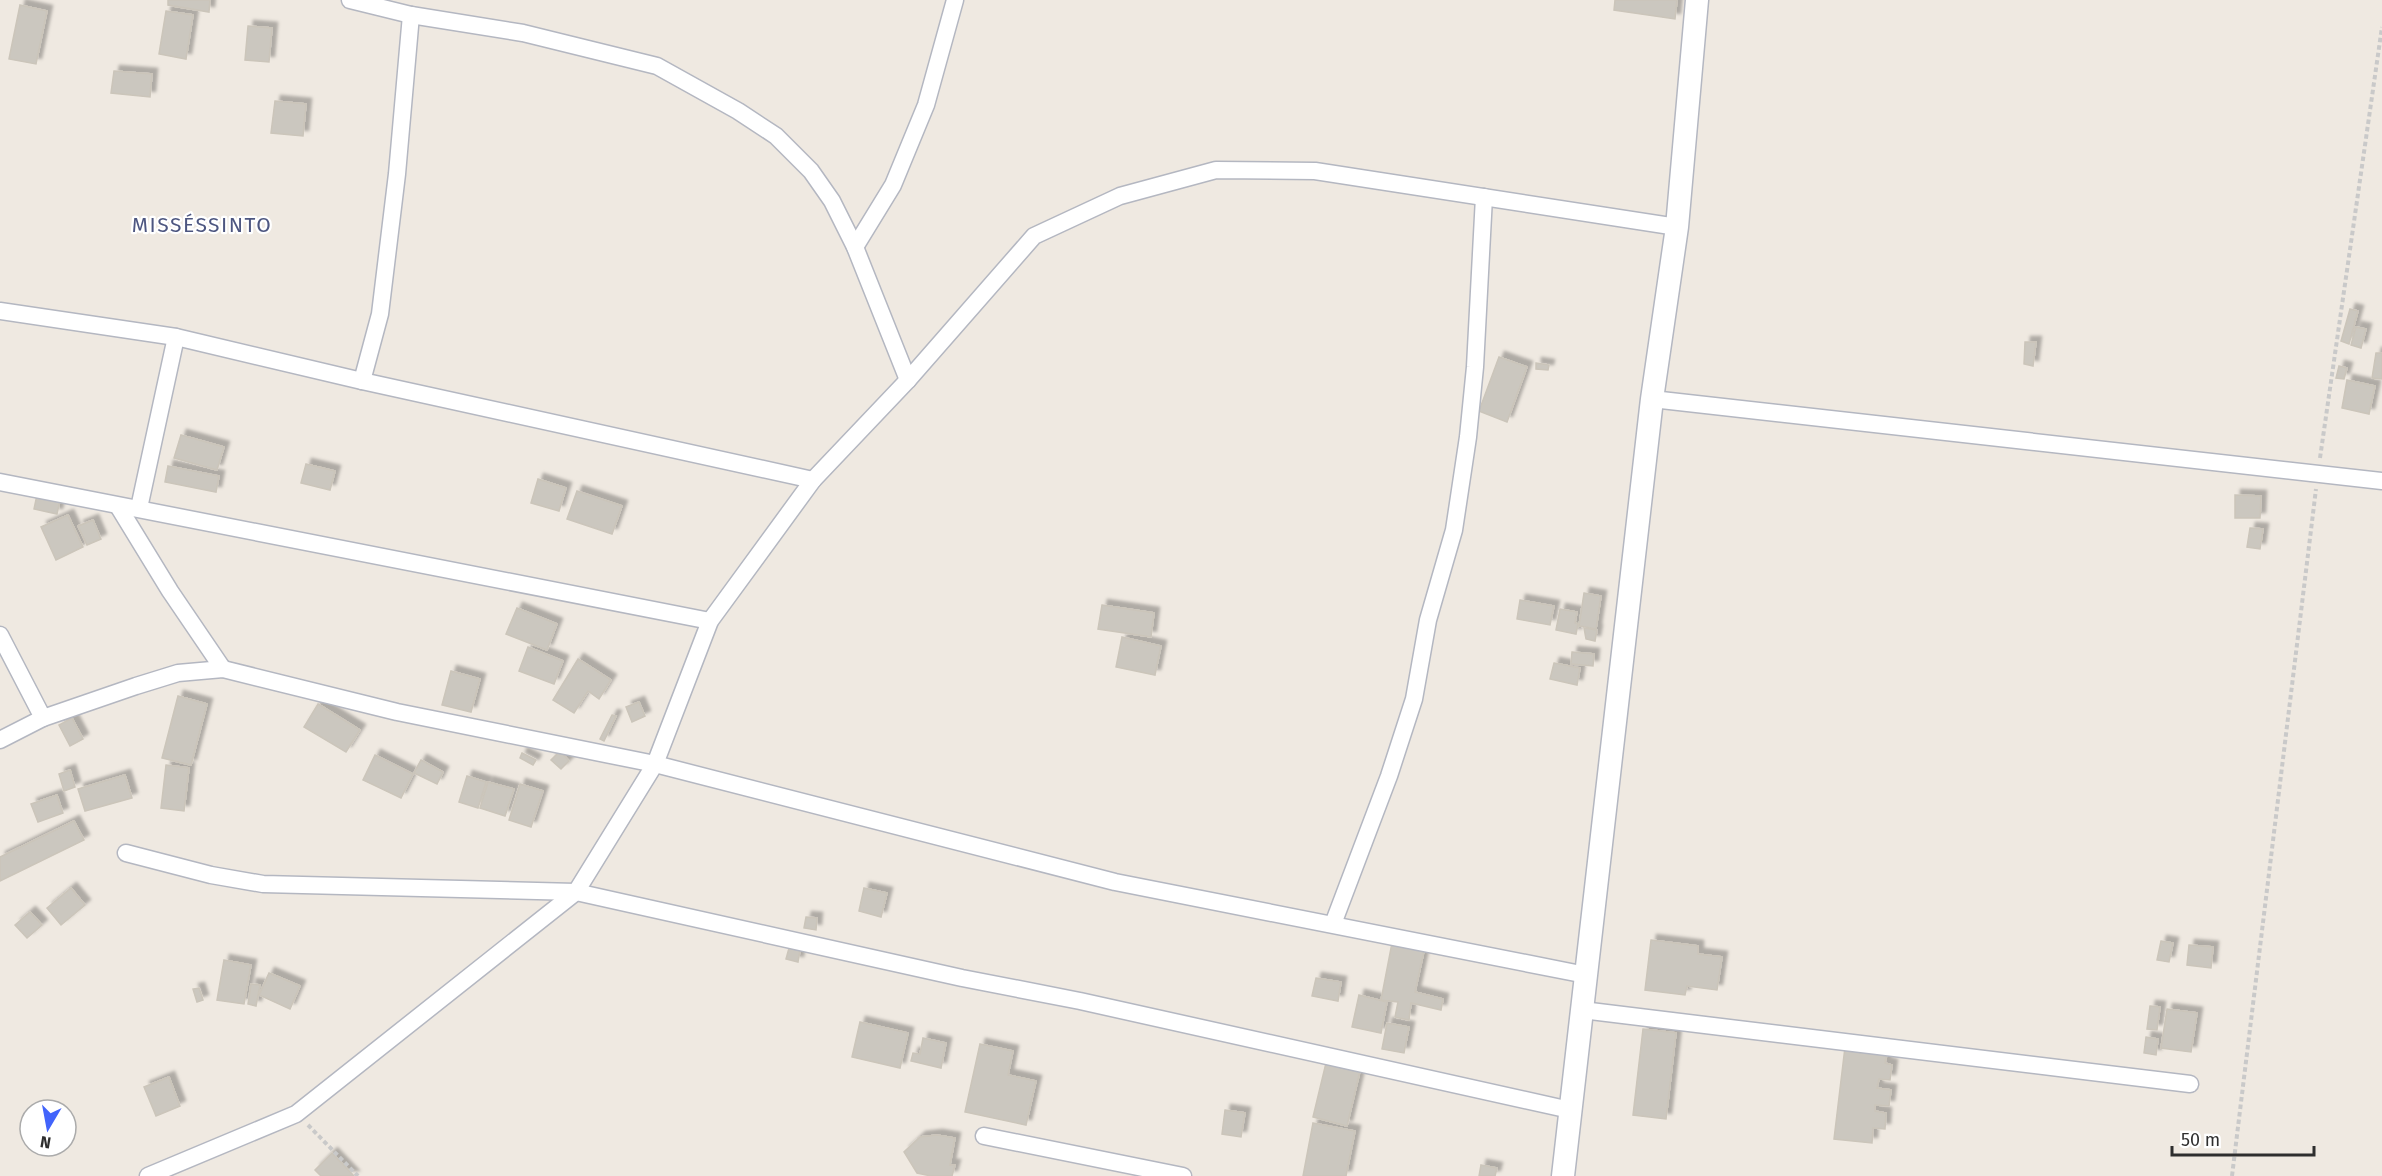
<svg xmlns="http://www.w3.org/2000/svg" width="2382" height="1176" font-family="'Fira Sans',sans-serif">
  <style>
    .building { fill: #cbc7bf; stroke: #cbc5ba; stroke-width: 1.5; filter: url(#shadow) }
    .lines { fill: none; stroke-linecap: round; stroke-linejoin: round }
    .street-casing { stroke: #b4b7c1; stroke-width: 19 }
    .secondary-casing { stroke: #b4b7c1; stroke-width: 25 }
    .path { stroke: #c9c9c9; stroke-width: 4; stroke-dasharray: 4.5 3; stroke-linecap: butt }
    .street { stroke: #fff; stroke-width: 16 }
    .secondary { stroke: #fff; stroke-width: 22 }
    .labels { text-anchor: middle; stroke-width: 4.5; stroke-linejoin: round; paint-order: stroke }
    .quarter-label { font-size: 21px; letter-spacing: 1.5px; fill: #4d5680; stroke: #fff }
  </style>
  <defs>
    <filter id="shadow"><feDropShadow dx="5.5" dy="-5.5" stdDeviation="1.5" flood-color="#0004"/></filter>
  </defs>
  <rect width="100%" height="100%" fill="#efe9e1"/>
  <g class="building">
    <path d="M168 0H210L209 12 168 5Z"/>
    <path d="M1615 0H1677L1675 19 1614 10Z"/>
    <path d="M20 5 47 11 36 64 9 59Z"/>
    <path d="M166 11 193 15 186 59 159 54Z"/>
    <path d="M248 26 272 28 269 62 245 60Z"/>
    <path d="M114 71 152 74 150 97 111 93Z"/>
    <path d="M275 101 306 104 303 136 271 133Z"/>
    <path d="M2350 309 2358 311 2349 344 2341 341Z"/>
    <path d="M2356 327 2366 329 2361 348 2351 345Z"/>
    <path d="M2025 342H2036L2033 366 2024 364Z"/>
    <path d="M2376 353H2382V379L2372 378Z"/>
    <path d="M1499 357 1527 367 1507 422 1479 411Z"/>
    <path d="M1536 363 1549 365 1548 370 1536 369Z"/>
    <path d="M2339 366 2347 368 2344 379 2336 378Z"/>
    <path d="M2347 380 2375 386 2369 414 2342 408Z"/>
    <path d="M181 435 224 447 217 470 174 458Z"/>
    <path d="M306 464 335 471 330 490 301 483Z"/>
    <path d="M168 466 219 476 216 492 165 482Z"/>
    <path d="M538 479 566 488 559 511 531 503Z"/>
    <path d="M577 491 622 506 612 534 567 519Z"/>
    <path d="M37 495 60 500 57 514 34 509Z"/>
    <path d="M2235 495 2261 496 2260 518H2235Z"/>
    <path d="M68 515 83 547 56 560 41 527Z"/>
    <path d="M93 520 101 539 87 545 78 526Z"/>
    <path d="M2250 528 2263 529 2260 549 2247 547Z"/>
    <path d="M1584 593 1601 596 1596 629 1579 626Z"/>
    <path d="M1520 600 1554 606 1550 625 1517 619Z"/>
    <path d="M1102 605 1154 613 1151 637 1098 629Z"/>
    <path d="M517 608 557 624 547 650 506 634Z"/>
    <path d="M1560 609 1577 612 1575 623 1578 624 1576 634 1556 630Z"/>
    <path d="M1584 628 1597 630 1595 641 1586 639Z"/>
    <path d="M1122 637 1161 646 1155 675 1116 667Z"/>
    <path d="M528 647 563 661 554 684 519 671Z"/>
    <path d="M1572 652 1594 654 1593 666 1571 664Z"/>
    <path d="M578 659 611 680 599 699 588 691 574 713 553 700Z"/>
    <path d="M1554 663 1580 668 1577 685 1550 679Z"/>
    <path d="M451 671 480 679 471 712 442 705Z"/>
    <path d="M178 696 207 704 191 765 162 758Z"/>
    <path d="M639 702 645 716 632 722 626 707Z"/>
    <path d="M318 704 360 730 346 752 304 727Z"/>
    <path d="M612 715 616 716 604 741 600 739Z"/>
    <path d="M72 718 83 739 70 746 59 725Z"/>
    <path d="M560 751 569 761 561 769 551 760Z"/>
    <path d="M522 753 536 760 533 765 520 758Z"/>
    <path d="M375 755 413 774 401 798 363 780Z"/>
    <path d="M421 760 443 772 437 784 414 773Z"/>
    <path d="M166 765 189 768 184 811 161 808Z"/>
    <path d="M70 770 75 787 64 791 59 774Z"/>
    <path d="M125 775 132 798 85 811 78 789Z"/>
    <path d="M467 776 486 782 478 808 459 802Z"/>
    <path d="M488 782 514 789 505 816 480 808Z"/>
    <path d="M520 784 543 791 531 827 509 820Z"/>
    <path d="M57 795 63 813 38 822 31 804Z"/>
    <path d="M74 821 84 840 0 881V857Z"/>
    <path d="M71 888 85 905 61 925 47 908Z"/>
    <path d="M864 888 887 893 881 917 859 911Z"/>
    <path d="M30 912 42 925 27 938 15 925Z"/>
    <path d="M806 917 817 918 816 930 804 928Z"/>
    <path d="M1651 940 1698 946V954L1722 957 1717 990 1687 986 1685 995 1645 990Z"/>
    <path d="M2161 941 2173 943 2169 962 2157 960Z"/>
    <path d="M1392 943 1424 951 1415 992 1443 999 1441 1010 1411 1003 1409 1020 1395 1017 1398 1002 1381 1000Z"/>
    <path d="M2189 945 2213 947 2211 968 2187 965Z"/>
    <path d="M789 948 800 950 798 962 786 959Z"/>
    <path d="M224 960 251 965 244 1004 217 1000Z"/>
    <path d="M269 973 300 986 290 1009 259 995Z"/>
    <path d="M1316 978 1341 982 1338 1001 1312 996Z"/>
    <path d="M251 984 260 985 256 1006 248 1004Z"/>
    <path d="M199 988 203 1000 197 1002 193 989Z"/>
    <path d="M1359 995 1387 1002 1381 1033 1352 1027Z"/>
    <path d="M2150 1006 2160 1007 2157 1030 2147 1029Z"/>
    <path d="M2167 1009 2197 1013 2191 1052 2161 1048Z"/>
    <path d="M860 1022 908 1033 900 1068 852 1057Z"/>
    <path d="M1387 1023 1409 1027 1404 1053 1382 1049Z"/>
    <path d="M1643 1029 1676 1033 1666 1119 1633 1115Z"/>
    <path d="M2146 1037 2158 1039 2156 1055 2144 1053Z"/>
    <path d="M923 1038 946 1043 941 1068 911 1061 913 1053 920 1054Z"/>
    <path d="M980 1044 1013 1051 1008 1075 1036 1081 1026 1125 965 1112Z"/>
    <path d="M1845 1047 1887 1054 1885 1063 1892 1065 1890 1080 1879 1079 1877 1088 1891 1090 1889 1106 1875 1105V1111L1886 1113 1885 1129 1873 1128 1872 1143 1834 1139Z"/>
    <path d="M1326 1063 1360 1071 1347 1126 1313 1117Z"/>
    <path d="M169 1077 180 1106 156 1116 144 1087Z"/>
    <path d="M1225 1110 1245 1113 1241 1137 1222 1134Z"/>
    <path d="M1313 1123 1355 1131 1346 1176H1303Z"/>
    <path d="M937 1135 955 1138 950 1165H955L952 1176H931L917 1173 904 1152 920 1137Z"/>
    <path d="M332 1153 354 1176H321L315 1170Z"/>
    <path d="M1481 1165 1497 1168 1495 1176H1479Z"/>
  </g>
  <g class="lines">
    <g class="street-casing">
      <g id="street">
        <path d="M350 0 411 15 523 33 657 66 738 111 776 136 811 171 832 201 855 247 908 380"/>
        <path d="M855 247 893 185 926 105 955 0"/>
        <path d="M0 311 176 337 362 381 813 480"/>
        <path d="M362 381 380 314 397 174 411 15"/>
        <path d="M1652 399 2382 481"/>
        <path d="M0 482 710 621"/>
        <path d="M118 506 170 591 223 669"/>
        <path d="M139 508 176 337"/>
        <path d="M0 635 43 718"/>
        <path d="M0 740 43 718 136 686 178 673 223 669 397 712 655 764 1115 882 1586 975"/>
        <path d="M126 853 211 875 263 884 576 892 962 978 1080 1001 1570 1110"/>
        <path d="M1333 924 1389 776 1414 699 1428 620 1454 530 1468 437 1475 367 1484 197"/>
        <path d="M1582 1010 2190 1084"/>
        <path d="M984 1136 1183 1176"/>
        <path d="M148 1176 296 1114 576 892 655 764 710 621 813 480 908 380 1034 236 1120 196 1216 170 1315 171 1677 227"/>
      </g>
    </g>
    <g class="secondary-casing">
      <path id="secondary" d="M1563 1176 1652 399 1677 227 1697 0"/>
    </g>
    <g class="path">
      <path d="M2320 458 2382 27"/>
      <path d="M308 1125 358 1176"/>
      <path d="M2232 1176 2316 489"/>
    </g>
    <use href="#street" class="street"/>
    <use href="#secondary" class="secondary"/>
  </g>
  <g class="labels">
    <g class="quarter-label">
      <text x="202" y="232">MISSÉSSINTO</text>
    </g>
  </g>
  <g transform="translate(48 1128) rotate(190)"><circle r="28" fill="#ffffff" stroke="#ababab" stroke-width="1.5"/>
  <path d="M0-4.5L10 22L0 15L-10 22Z" fill="#4264fb"/>
  <text y="-9" font-size="16" font-weight="bold" text-anchor="middle" fill="#2e2e2e">N</text>
  </g>
  <path d="M2172 1146v9h142v-9" fill="none" stroke="#2e2e2e" stroke-width="3"/>
  <text x="2181" y="1146" font-size="18" fill="#2e2e2e" stroke="#ffffff" stroke-width="4.5" paint-order="stroke">50 m</text>
</svg>
